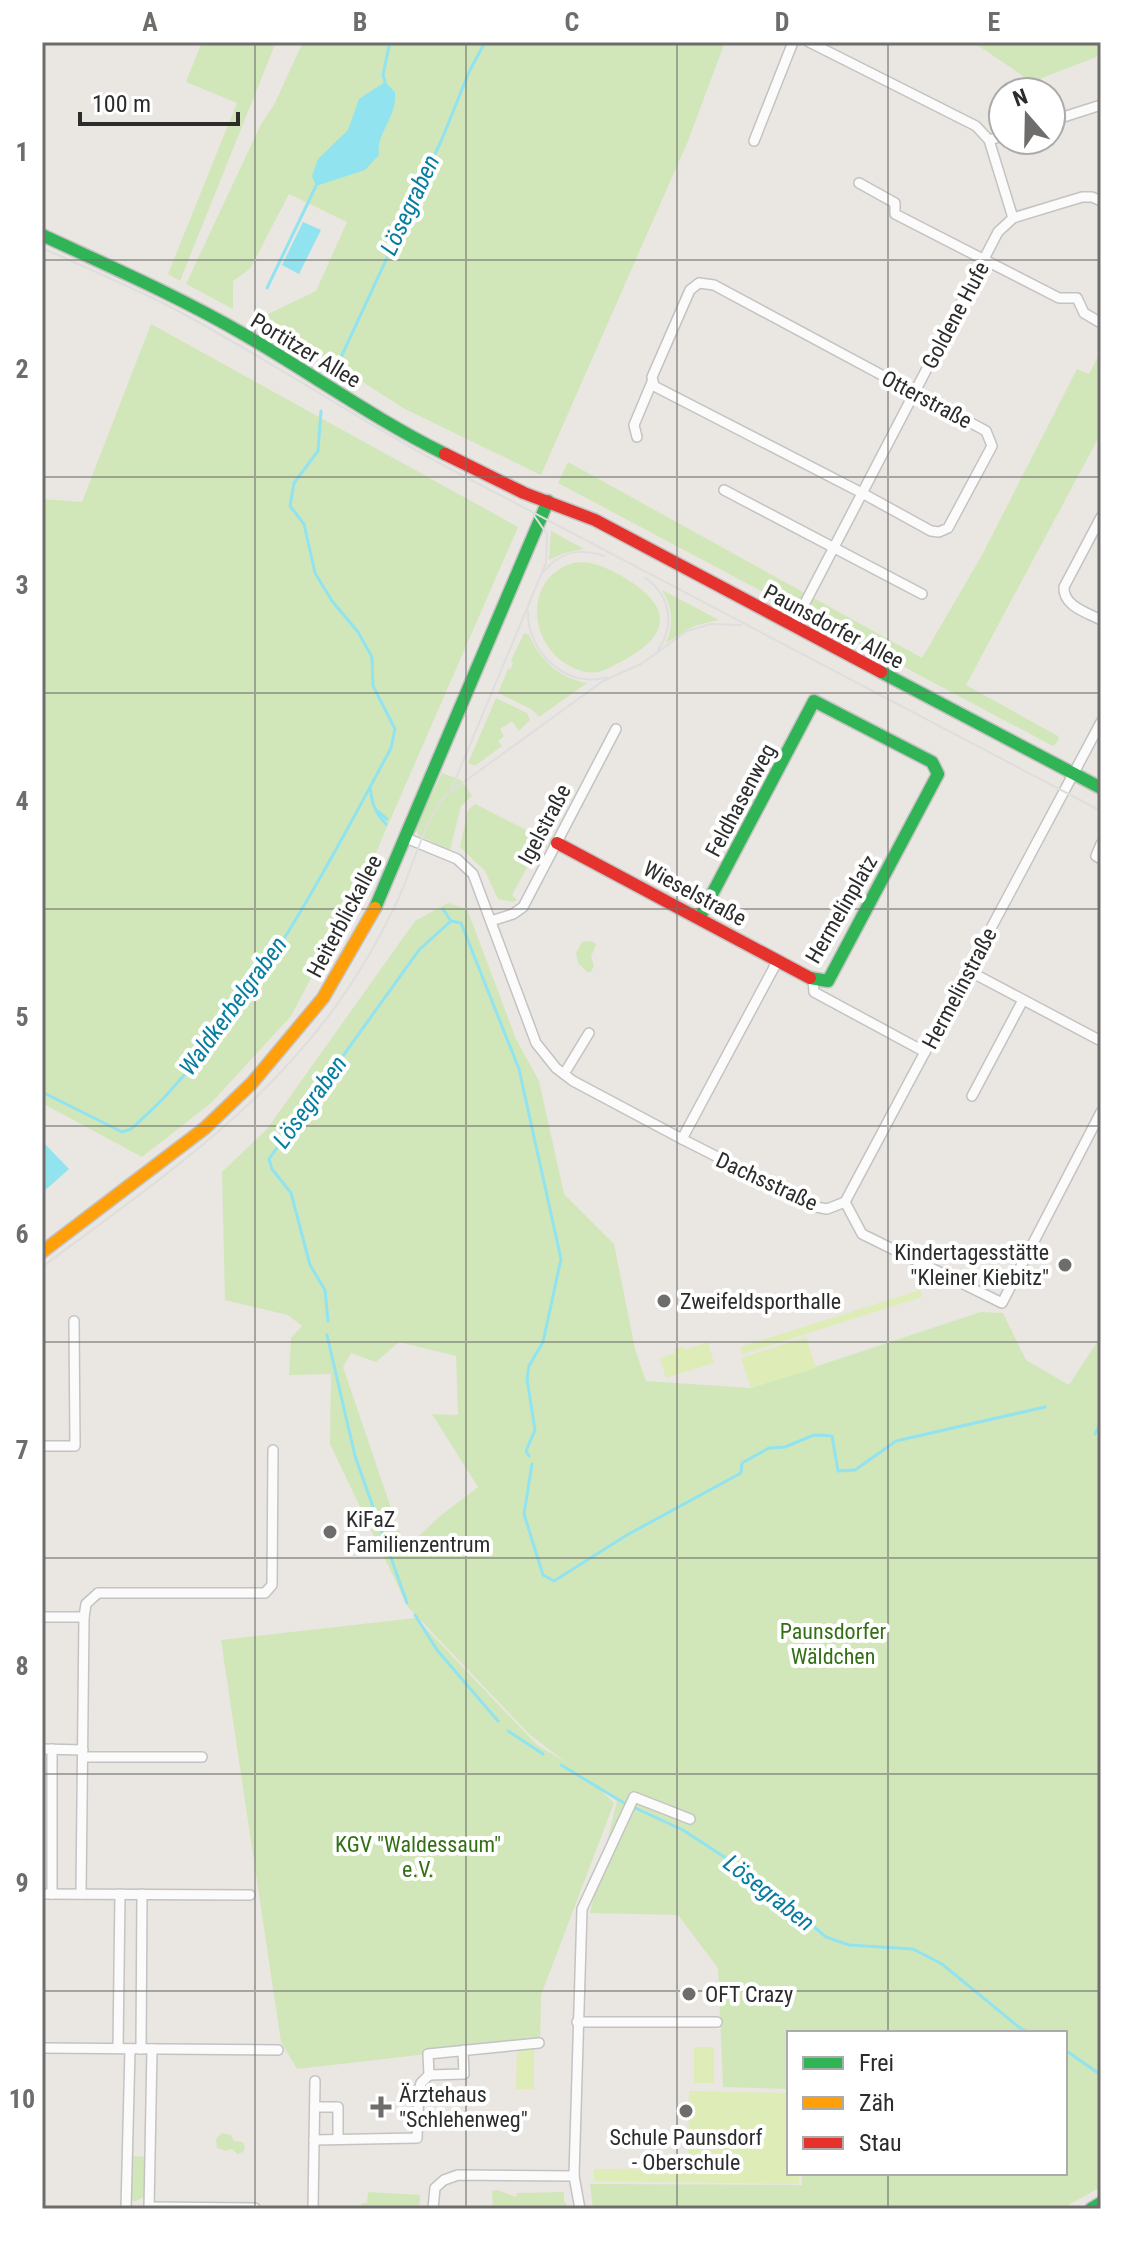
<svg xmlns="http://www.w3.org/2000/svg" width="1143" height="2251" font-family="'Roboto Condensed',sans-serif">
  <style>
    .green { fill: #d1e7b9; fill-rule: evenodd }
    .pitch { fill: #deecb7 }
    .water { fill: #91e3f0 }
    .lines { fill: none; stroke-linecap: round; stroke-linejoin: round }
    .stream { stroke: #91e3f0; stroke-width: 3 }
    .street-casing { stroke: #c4c3c3; stroke-width: 12 }
    .fast-casing { stroke: #c4c3c3; stroke-width: 15 }
    .slow-casing { stroke: #c4c3c3; stroke-width: 15 }
    .jam-casing { stroke: #c4c3c3; stroke-width: 15 }
    .street { stroke: #fcfbfb; stroke-width: 9 }
    .fast { stroke: #30b455; stroke-width: 12 }
    .slow { stroke: #ff9f0a; stroke-width: 12 }
    .jam { stroke: #e5322d; stroke-width: 12 }
    .tram { stroke: #dededf; stroke-width: 2 }
    .grid { fill: none; stroke: #6e6d6c; stroke-width: 2; stroke-opacity: 0.55 }
    .poi-dot { fill: #6e6d6c; stroke: #fff; stroke-width: 3 }
    .labels { text-anchor: middle; stroke-width: 8; stroke-linejoin: round; paint-order: stroke }
    .street-label { font-size: 22px; fill: #2c2c2c; stroke: #fff }
    .poi-label { font-size: 22px; fill: #2c2c2c; stroke: #fff; text-anchor: start }
    .park-label { font-size: 22px; fill: #346f16; stroke: #fff }
    .water-label { font-size: 24px; font-style: italic; fill: #067da0; stroke: #fff }
    .neatline { fill: none; stroke: #6e6d6c; stroke-width: 3 }
    .grid-label { font-size: 26px; text-anchor: middle; font-weight: bold; fill: #6e6d6c }
  </style>
  <rect width="100%" height="100%" fill="#eae6e2"/>
  <g class="green">
    <path d="M202 42H276L180 281 168 274 237 103 186 82Z"/>
    <path d="M303 42H725L688 141 541 475 403 408 332 362 261 324 266 315 316 291 347 222 289 194 250 269 233 281V309L186 284 261 124 274 105Z"/>
    <path d="M973 42H1101V55L1032 82Z"/>
    <path d="M151 324 518 527 371 864 291 1016 211 1103 142 1157 42 1103V499L82 502Z"/>
    <path d="M1101 351V433L966 685 1058 736 1059 740 1053 746 558 483 568 462 922 658 981 557 1077 369 1089 374Z"/>
    <path d="M551 531 584 549 564 553 549 560Z"/>
    <path d="M573 563C590 560 605 567 620 575 666 601 678 630 626 659 617 663 608 670 598 672 587 674 577 670 568 665 528 642 524 578 573 563Z"/>
    <path d="M662 590 719 620 694 626 666 643C674 625 673 607 662 590Z"/>
    <path d="M524 633 529 635C540 660 559 678 587 683L539 717 531 709 498 693 508 669H511L513 663 511 661Z"/>
    <path d="M496 698 527 713 530 720 519 731 512 721 500 729 504 736 498 741 502 746 475 766 468 763Z"/>
    <path d="M442 773 461 780 472 796 461 806 450 850 419 836 415 829Z"/>
    <path d="M475 804 542 838 547 845V848L539 845 512 895 517 900 513 902 498 899 485 871 460 847 468 810Z"/>
    <path d="M448 903 467 909 516 1039 539 1081 564 1194 614 1244 635 1349 646 1381 751 1388 981 1312 1003 1313 1026 1360 1069 1385 1101 1336V2187L1061 2209H593L590 2184 802 2185V2173H1065V2033H789V2089L723 2087 718 1968 678 1915 590 1913 617 1801 591 1781 614 1803 541 1995 540 2041 297 2069 281 2042 221 1640 416 1618 537 1745 566 1762 530 1735 408 1607 330 1444 331 1374 289 1375 291 1338 302 1326 288 1315 225 1300 222 1172 267 1129 415 921ZM399 1342 456 1356 458 1415 432 1414 478 1487 439 1517 405 1549 343 1367 351 1353 376 1362Z"/>
    <path d="M591 941 596 944 591 957 594 966 591 972H587L578 963 576 953 582 942Z"/>
    <path d="M222 2133 231 2135 234 2141 243 2142 245 2148 243 2152 237 2154 232 2149 226 2151 217 2148 216 2139Z"/>
    <path d="M129 2156 149 2157 148 2195 135 2201 127 2199Z"/>
    <path d="M497 2190 516 2197 517 2193 564 2192V2201L570 2209H493L492 2191Z"/>
    <path d="M368 2192 420 2195 419 2209H361L362 2203H367Z"/>
  </g>
  <g class="pitch">
    <path d="M920 1290 922 1297 743 1354 740 1347Z"/>
    <path d="M806 1337 816 1368 751 1388 741 1358Z"/>
    <path d="M708 1342 714 1363 666 1378 660 1358 675 1353 674 1349 684 1346 685 1350Z"/>
    <rect x="694" y="2047" width="20" height="36"/>
    <path d="M534 2049V2089H516L517 2050Z"/>
    <path d="M689 2091 789 2093V2173H799V2184L594 2181V2169L688 2170Z"/>
  </g>
  <g class="water">
    <path d="M385 82 395 92C397 120 376 131 379 155L365 170 316 186 312 176 318 159 348 130 359 99Z"/>
    <path d="M303 222 321 230 299 274 282 265Z"/>
    <path d="M42 1141 69 1169 42 1193Z"/>
  </g>
  <g class="lines">
    <g class="stream">
      <path d="M385 82 383 75 390 42"/>
      <path d="M267 288 316 186"/>
      <path d="M336 368 442 139 469 72 485 42"/>
      <path d="M370 787C372 804 375 813 386 824"/>
      <path d="M376 810 387 819"/>
      <path d="M451 921 461 923 519 1069 561 1259 543 1342 529 1366 527 1379 535 1430 526 1451 529 1456"/>
      <path d="M42 1092 122 1132 131 1129C144 1117 158 1105 170 1091 262 992 328 866 391 748L395 729 373 686 372 657 358 632 332 601 315 573 304 524 290 506 294 483 318 451 321 411"/>
      <path d="M328 1321 325 1290 310 1265 291 1193 272 1169 269 1159 419 950 451 921 443 909"/>
      <path d="M327 1335 355 1456 407 1603"/>
      <path d="M1095 1434 1101 1422"/>
      <path d="M532 1464 524 1514 543 1575 554 1581 627 1535 741 1473 742 1463 769 1448 785 1447 814 1435 832 1436 838 1471 855 1470 896 1441 1045 1407"/>
      <path d="M415 1615 437 1650 498 1721"/>
      <path d="M508 1731 543 1754"/>
      <path d="M561 1765 624 1803"/>
      <path d="M633 1807 683 1830 761 1881 826 1937 849 1945 913 1949 942 1964 1020 2028 1031 2033"/>
      <path d="M1065 2050 1101 2075"/>
    </g>
    <g class="street-casing">
      <g id="street">
        <path d="M809 42 976 126 989 140 1013 218"/>
        <path d="M1051 121 1101 105"/>
        <path d="M989 140 1003 136"/>
        <path d="M754 141 793 42"/>
        <path d="M859 183 895 203V214L1059 298H1077L1084 313 1101 323"/>
        <path d="M699 283 714 285 986 431 992 446 948 528 939 532 931 531 862 493 654 386 652 377 690 290Z"/>
        <path d="M637 437 634 425 652 382"/>
        <path d="M724 490 922 594"/>
        <path d="M1101 517 1064 587C1063 606 1086 612 1101 620"/>
        <path d="M793 626 998 232 1013 218 1082 197H1092L1101 201"/>
        <path d="M406 838 457 859 473 874 536 1043 556 1068 573 1081 682 1139 816 1207 827 1209 845 1202"/>
        <path d="M1101 844 1096 856 1101 859"/>
        <path d="M491 921 513 914 523 907 616 729"/>
        <path d="M969 971 1101 1041"/>
        <path d="M813 980 814 992 925 1052"/>
        <path d="M564 1074 589 1033"/>
        <path d="M972 1096 1023 1000"/>
        <path d="M682 1139 778 960"/>
        <path d="M845 1202 1101 722"/>
        <path d="M845 1202 862 1234 1002 1303 1101 1112"/>
        <path d="M42 1446H75L74 1321"/>
        <path d="M42 1617H84L86 1604 98 1593H265L272 1585 273 1450"/>
        <path d="M42 1749 83 1750"/>
        <path d="M83 1757H202"/>
        <path d="M42 1894 250 1895"/>
        <path d="M52 1894V1749"/>
        <path d="M81 1894 84 1617"/>
        <path d="M577 2022H717"/>
        <path d="M42 2048 278 2050"/>
        <path d="M118 2048 120 1894"/>
        <path d="M141 2049 142 1894"/>
        <path d="M463 2050 464 2074 429 2075 428 2054 539 2043"/>
        <path d="M315 2107H338V2139"/>
        <path d="M314 2140 417 2138 419 2090 421 2083 429 2075"/>
        <path d="M149 2207 255 2208"/>
        <path d="M126 2209 130 2049"/>
        <path d="M149 2209 152 2049"/>
        <path d="M313 2209 315 2081"/>
        <path d="M433 2209 435 2188 444 2180 458 2175 574 2176"/>
        <path d="M580 2209 574 2176 582 1909 634 1797 690 1819"/>
      </g>
    </g>
    <g class="fast-casing">
      <g id="fast">
        <path d="M42 235C111 267 180 297 245 335 312 374 376 420 445 454"/>
        <path d="M881 672 1101 788"/>
        <path d="M375 908 548 501"/>
        <path d="M700 917 814 701 932 762 938 774 828 981 810 978"/>
        <path d="M1091 2209 1101 2203"/>
      </g>
    </g>
    <g class="slow-casing">
      <path id="slow" d="M42 1252 205 1128 252 1083 323 998 375 908"/>
    </g>
    <g class="jam-casing">
      <g id="jam">
        <path d="M445 454 524 493 595 520 881 672"/>
        <path d="M557 843 810 978"/>
      </g>
    </g>
    <use href="#street" class="street"/>
    <use href="#fast" class="fast"/>
    <use href="#slow" class="slow"/>
    <use href="#jam" class="jam"/>
    <g class="tram">
      <path d="M42 248C83 266 124 284 165 304 259 353 347 413 441 464L1101 811"/>
      <path d="M544 572C559 551 581 548 604 556"/>
      <path d="M645 578C671 595 675 625 658 650"/>
      <path d="M528 611C526 651 567 690 607 677"/>
      <path d="M451 790 546 563 547 534 533 514"/>
      <path d="M42 1267C153 1184 269 1107 347 990 366 962 383 931 398 900 410 873 427 815 446 795L603 681 641 664 687 631 711 624 741 625"/>
    </g>
  </g>
  <path class="grid" d="M255 42V2209M466 42V2209M677 42V2209M888 42V2033M42 260H1101M42 477H1101M42 693H1101M42 909H1101M42 1126H1101M42 1342H1101M42 1558H1101M42 1774H1101M42 1991H1101M888 2173V2209"/>
  <g class="poi-dot">
    <circle cx="1065" cy="1265" r="8"/>
    <circle cx="664" cy="1301" r="8"/>
    <circle cx="330" cy="1532" r="8"/>
    <circle cx="689" cy="1994" r="8"/>
    <path d="M377 2095h8v8h8v8h-8v8h-8v-8h-8v-8h8z"/>
    <circle cx="686" cy="2111" r="8"/>
  </g>
  <g class="labels">
    <g class="street-label">
      <text transform="translate(955 315) rotate(-62)" y="8">Goldene Hufe</text>
      <text transform="translate(306 350) rotate(31)" y="8">Portitzer Allee</text>
      <text transform="translate(927 399) rotate(28)" y="8">Otterstraße</text>
      <text transform="translate(834 626) rotate(28)" y="8">Paunsdorfer Allee</text>
      <text transform="translate(740 800) rotate(-62)" y="8">Feldhasenweg</text>
      <text transform="translate(544 824) rotate(-62)" y="8">Igelstraße</text>
      <text transform="translate(695 893) rotate(28)" y="8">Wieselstraße</text>
      <text transform="translate(841 909) rotate(-60)" y="8">Hermelinplatz</text>
      <text transform="translate(344 916) rotate(-62)" y="8">Heiterblickallee</text>
      <text transform="translate(959 988) rotate(-62)" y="8">Hermelinstraße</text>
      <text transform="translate(767 1181) rotate(25)" y="8">Dachsstraße</text>
    </g>
    <g class="poi-label">
      <text x="1049" y="1260" text-anchor="end">Kindertagesstätte<tspan x="1049" dy="25">"Kleiner Kiebitz"</tspan></text>
      <text x="680" y="1309">Zweifeldsporthalle</text>
      <text x="346" y="1527">KiFaZ<tspan x="346" dy="25">Familienzentrum</tspan></text>
      <text x="705" y="2002">OFT Crazy</text>
      <text x="399" y="2102">Ärztehaus<tspan x="399" dy="25">"Schlehenweg"</tspan></text>
      <text x="686" y="2145" text-anchor="middle">Schule Paunsdorf<tspan x="686" dy="25">- Oberschule</tspan></text>
    </g>
    <g class="park-label">
      <text x="833" y="1639">Paunsdorfer<tspan x="833" dy="25">Wäldchen</tspan></text>
      <text x="418" y="1852">KGV "Waldessaum"<tspan x="418" dy="25">e.V.</tspan></text>
    </g>
    <g class="water-label">
      <text transform="translate(410 205) rotate(-65)" y="8">Lösegraben</text>
      <text transform="translate(233 1006) rotate(-54)" y="8">Waldkerbelgraben</text>
      <text transform="translate(310 1102) rotate(-54)" y="8">Lösegraben</text>
      <text transform="translate(769 1893) rotate(38)" y="8">Lösegraben</text>
    </g>
  </g>
  <rect width="1143" height="2251" fill="none" stroke="#ffffff" stroke-width="88"/>
  <rect x="787" y="2031" width="280" height="144" fill="#ffffff" stroke="#ababab" stroke-width="2"/>
  <rect x="803" y="2057" width="40" height="12" fill="#30b455" stroke="#ababab" stroke-width="2"/>
  <text x="859" y="2071" font-size="24" fill="#2c2c2c">Frei</text>
  <rect x="803" y="2097" width="40" height="12" fill="#ff9f0a" stroke="#ababab" stroke-width="2"/>
  <text x="859" y="2111" font-size="24" fill="#2c2c2c">Zäh</text>
  <rect x="803" y="2137" width="40" height="12" fill="#e5322d" stroke="#ababab" stroke-width="2"/>
  <text x="859" y="2151" font-size="24" fill="#2c2c2c">Stau</text>
  <g transform="translate(1027 116) rotate(340)"><circle r="38" fill="#ffffff" stroke="#ababab" stroke-width="2"/>
  <path d="M0-6L14 30L0 20L-14 30Z" fill="#6e6d6c"/>
  <text y="-12" font-size="22" font-weight="bold" text-anchor="middle" fill="#2c2c2c">N</text>
  </g>
  <path d="M80 112v12h158v-12" fill="none" stroke="#2c2c2c" stroke-width="4"/>
  <text x="92" y="112" font-size="24" fill="#2c2c2c" stroke="#ffffff" stroke-width="6" paint-order="stroke">100 m</text>
  <rect x="44" y="44" width="1055" height="2163" class="neatline"/>
  <g class="grid-label">
    <text x="150" y="31">A</text>
    <text x="360" y="31">B</text>
    <text x="572" y="31">C</text>
    <text x="782" y="31">D</text>
    <text x="994" y="31">E</text>
    <text x="22" y="161">1</text>
    <text x="22" y="378">2</text>
    <text x="22" y="594">3</text>
    <text x="22" y="810">4</text>
    <text x="22" y="1026">5</text>
    <text x="22" y="1243">6</text>
    <text x="22" y="1459">7</text>
    <text x="22" y="1675">8</text>
    <text x="22" y="1892">9</text>
    <text x="22" y="2108">10</text>
  </g>
</svg>
